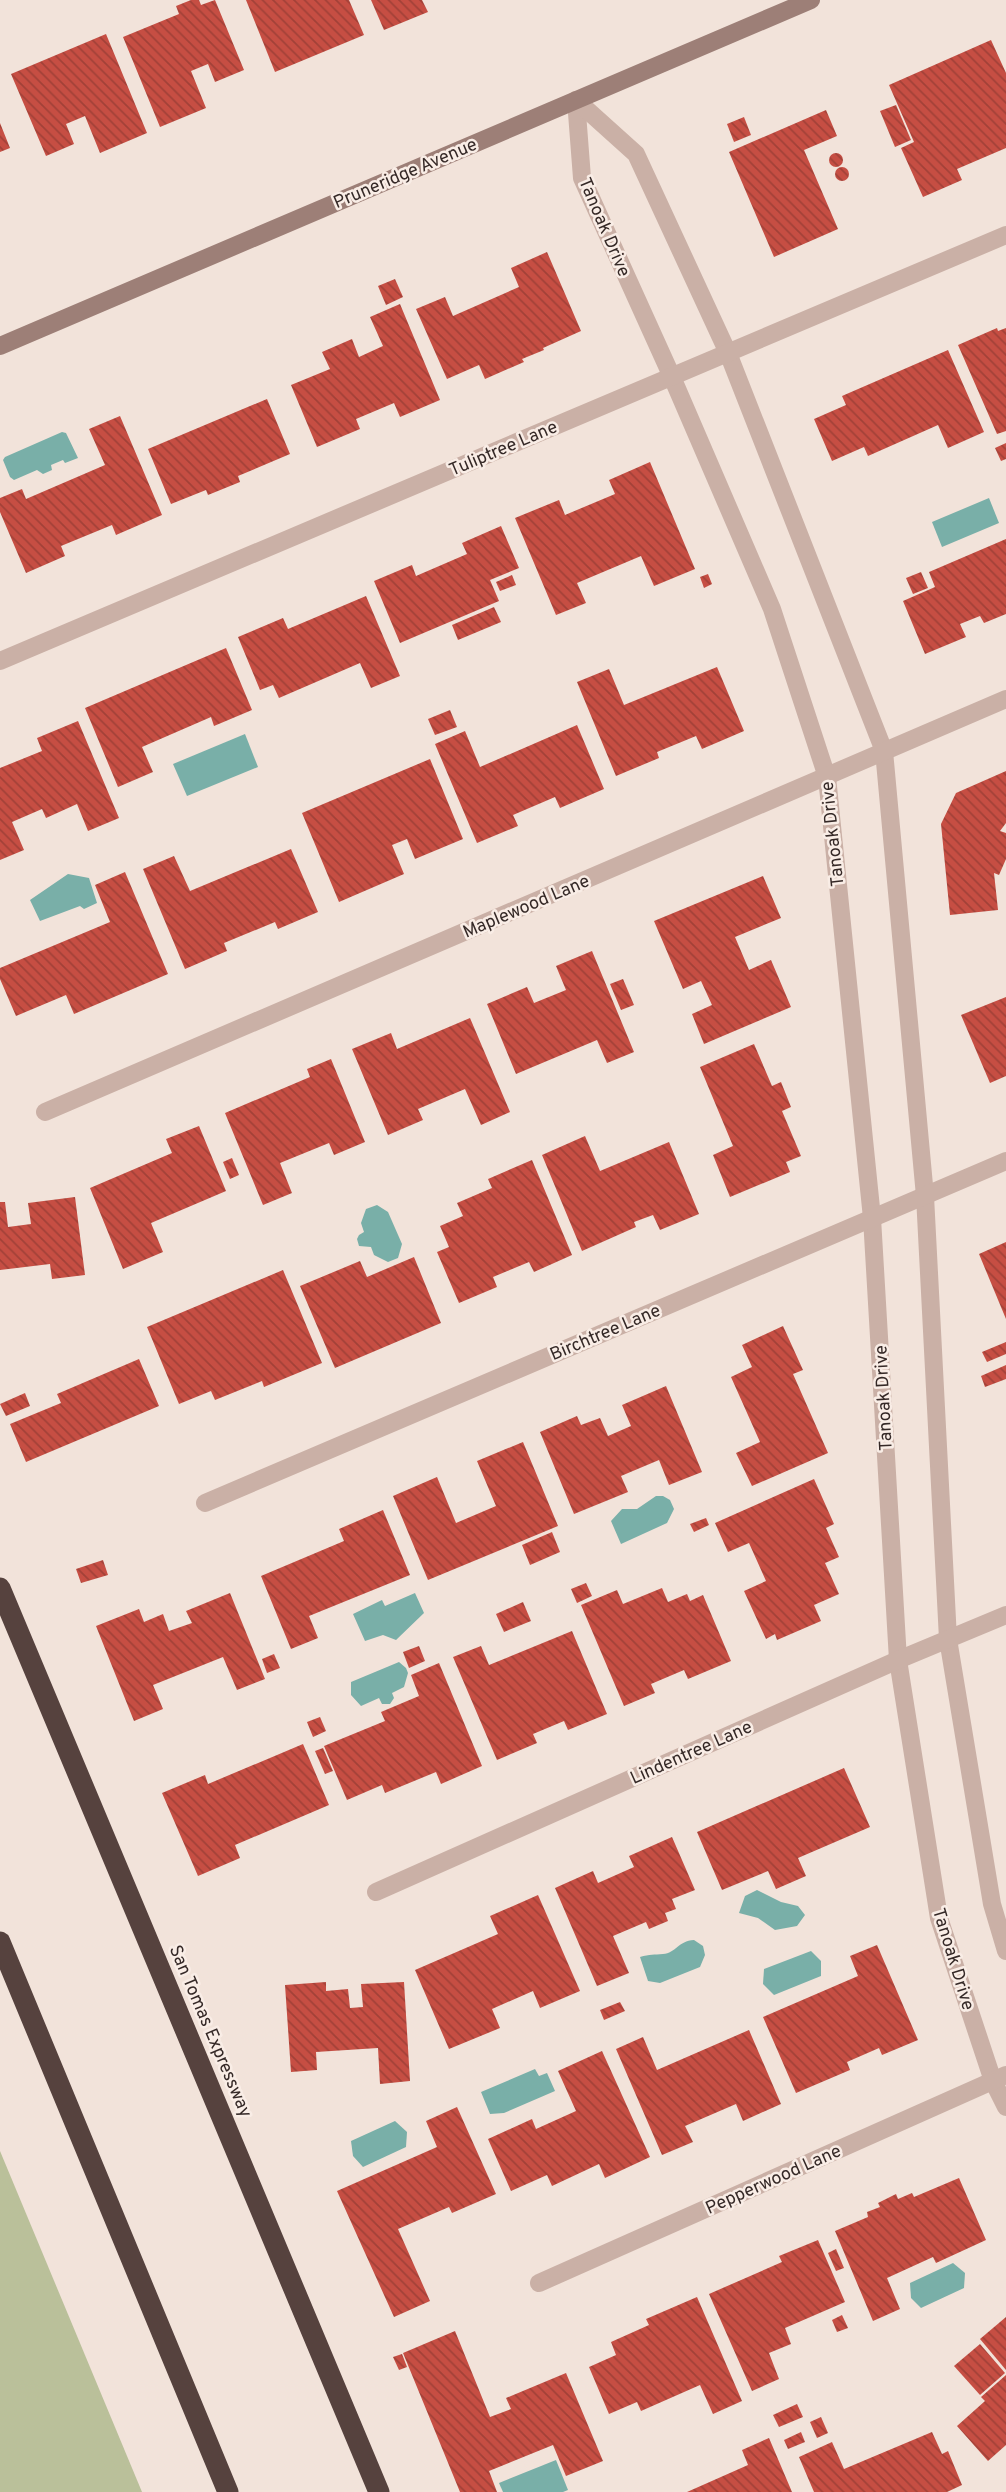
<svg xmlns="http://www.w3.org/2000/svg" width="1006" height="2492" font-family="Overpass,sans-serif">
  <style>
    .green { fill: #bac09a }
    .water { fill: #79afa8 }
    .building { fill: url(#building-back-hatch) }
    .lines { fill: none; stroke-linecap: round; stroke-linejoin: round }
    .street { stroke: #cab0a6; stroke-width: 18 }
    .secondary { stroke: #9d7f77; stroke-width: 18 }
    .highway { stroke: #56423e; stroke-width: 21 }
    .labels { text-anchor: middle; stroke-width: 5; stroke-linejoin: round; paint-order: stroke }
    .street-label { font-size: 18px; fill: #352927; stroke: #f9ede6 }
  </style>
  <defs>
    <pattern id="building-back-hatch" width="6" height="6" patternUnits="userSpaceOnUse" patternTransform="scale(1.75)"><rect width="6" height="6" fill="#c64e43"/><path d="M-1 5l2 2M0 0l6 6M5-1l2 2" fill="none" stroke="#a24138"/></pattern>
  </defs>
  <rect width="100%" height="100%" fill="#f2e3da"/>
  <path class="green" d="M0 2151 142 2492H0Z"/>
  <g class="water">
    <path d="M62 432 66 433 78 458 65 463 63 460 51 465 52 470 43 474 37 470 14 480 10 477 3 460 5 457Z"/>
    <path d="M989 498 999 523 942 547 932 522Z"/>
    <path d="M245 734 258 767 187 796 173 764Z"/>
    <path d="M68 874 89 878 97 903 84 909 80 906 40 921 30 900Z"/>
    <path d="M377 1205 388 1212 402 1244 398 1258 388 1262 374 1255 371 1247 359 1246 357 1239 359 1235 364 1232 361 1223 366 1209Z"/>
    <path d="M656 1496H663L670 1500 674 1509 667 1523 621 1544 611 1521 622 1509H637Z"/>
    <path d="M415 1593 424 1613 396 1640 383 1635 365 1641 353 1614 382 1600 385 1606Z"/>
    <path d="M399 1662 406 1668 408 1673 404 1687 392 1693 394 1698 390 1704H382L379 1698 361 1706 351 1695V1682Z"/>
    <path d="M757 1890 781 1902 798 1906 805 1915 797 1926 775 1930 758 1918 739 1913 745 1896Z"/>
    <path d="M694 1940 703 1946 705 1955 700 1967 660 1983 648 1981 640 1957C650 1954 654 1955 663 1954 676 1953 678 1941 694 1940Z"/>
    <path d="M811 1951 821 1961V1976L774 1995 763 1984 764 1969Z"/>
    <path d="M535 2069 539 2076 547 2073 555 2091 504 2113 490 2114 481 2092Z"/>
    <path d="M395 2121 407 2132 406 2147 363 2167 353 2156 351 2141Z"/>
    <path d="M953 2263 965 2273 964 2288 921 2308 911 2298 910 2283Z"/>
    <path d="M556 2460 568 2490 563 2492H503L499 2483Z"/>
  </g>
  <g class="building">
    <path d="M191 0H199L201 5 215 0 244 70 215 82 208 64 191 71 206 108 160 127 123 37 179 14 176 6Z"/>
    <path d="M246 0H349L364 35 275 72Z"/>
    <path d="M371 0H422L428 12 384 30Z"/>
    <path d="M106 34 147 133 100 153 85 116 66 124 74 144 46 156 11 74Z"/>
    <path d="M991 40 1006 73V148L957 169 962 180 923 197 901 148 914 142 889 85Z"/>
    <path d="M896 105 911 140 895 147 880 111Z"/>
    <path d="M826 110 837 136 804 150 838 229 774 257 729 152Z"/>
    <path d="M744 117 751 135 734 142 727 124Z"/>
    <path d="M0 123 10 148 0 152Z"/>
    <circle cx="836" cy="160" r="7"/>
    <circle cx="842" cy="174" r="7"/>
    <path d="M547 252 581 331 543 348 544 350 522 359 524 362 485 379 479 365 447 379 416 309 445 297 453 316 519 287 511 268Z"/>
    <path d="M395 279 403 297 386 305 378 286Z"/>
    <path d="M400 304 440 400 400 417 394 403 356 419 360 429 317 447 291 385 330 369 322 352 352 339 359 357 383 346 370 317Z"/>
    <path d="M997 328 998 331 1006 328V431L997 434 958 345Z"/>
    <path d="M948 350 984 432 948 448 938 425 868 456 864 447 832 461 814 419 846 405 842 396Z"/>
    <path d="M267 399 290 454 238 476 240 482 208 495 206 490 171 504 148 449Z"/>
    <path d="M120 416 162 515 116 535 112 525 61 546 65 556 26 573 0 512V498L22 489 26 499 105 465 89 429Z"/>
    <path d="M1006 443V459L1001 461 995 448Z"/>
    <path d="M650 462 695 569 654 586 641 556 577 583 586 603 556 615 515 518 559 500 565 515 615 494 609 480Z"/>
    <path d="M501 526 519 568 490 580 499 601 400 643 374 581 412 565 416 576 467 554 462 543Z"/>
    <path d="M1006 539V614L984 623 980 616 960 624 966 637 925 654 903 601 935 587 929 572Z"/>
    <path d="M921 572 928 588 913 594 906 578Z"/>
    <path d="M708 574 712 584 704 588 700 577Z"/>
    <path d="M512 575 516 585 500 591 496 582Z"/>
    <path d="M366 596 400 676 371 688 360 663 279 698 273 685 260 690 238 637 283 618 288 629Z"/>
    <path d="M494 607 501 622 458 640 452 625Z"/>
    <path d="M226 648 252 710 214 726 211 717 142 747 153 772 118 787 85 708Z"/>
    <path d="M717 667 744 731 702 749 696 736 657 752 659 758 616 776 577 682 609 669 624 705Z"/>
    <path d="M450 710 457 727 435 735 428 719Z"/>
    <path d="M78 721 119 818 88 831 77 804 46 818 42 809 12 822 24 850 0 860V768L42 751 37 738Z"/>
    <path d="M577 725 604 789 560 808 555 797 513 815 518 826 477 843 435 744 465 731 480 767Z"/>
    <path d="M430 759 463 839 415 859 407 839 392 845 404 874 339 902 302 813Z"/>
    <path d="M1006 771V823L1000 831 1006 833V859L999 875 994 873 998 910 950 915 941 824 956 793Z"/>
    <path d="M291 849 318 912 278 929 275 922 224 943 227 951 185 969 143 869 174 856 190 891Z"/>
    <path d="M125 872 168 974 74 1014 66 995 16 1016 0 979V968L110 922 95 885Z"/>
    <path d="M763 876 781 918 735 937 749 970 771 960 791 1007 704 1044 692 1014 712 1005 701 981 683 989 654 921Z"/>
    <path d="M592 951 634 1052 607 1063 597 1040 516 1074 487 1004 527 987 534 1003 566 990 556 966Z"/>
    <path d="M623 979 634 1005 621 1010 610 984Z"/>
    <path d="M1006 997V1076L990 1083 961 1015Z"/>
    <path d="M470 1018 510 1112 481 1125 465 1089 418 1109 423 1120 388 1135 352 1049 391 1033 397 1049Z"/>
    <path d="M754 1044 772 1086 781 1082 791 1107 782 1111 801 1156 786 1162 790 1172 730 1197 713 1155 733 1146 700 1067Z"/>
    <path d="M331 1059 365 1142 334 1155 329 1143 280 1163 292 1193 263 1205 225 1113 310 1077 307 1069Z"/>
    <path d="M199 1126 226 1191 151 1223 163 1252 123 1269 90 1188 172 1153 166 1139Z"/>
    <path d="M585 1136 600 1171 669 1142 699 1214 660 1230 653 1215 634 1222 636 1227 582 1251 542 1155Z"/>
    <path d="M232 1158 239 1175 230 1179 223 1162Z"/>
    <path d="M532 1160 572 1255 534 1272 529 1262 493 1277 497 1287 459 1303 437 1252 449 1247 440 1226 463 1216 457 1203 492 1188 488 1179Z"/>
    <path d="M75 1197 85 1275 52 1279 50 1264 0 1270V1202H5L8 1227 31 1224 28 1203Z"/>
    <path d="M1006 1242V1319L979 1254Z"/>
    <path d="M414 1257 441 1323 335 1368 300 1286 360 1261 367 1277Z"/>
    <path d="M283 1270 322 1363 264 1387 262 1381 215 1400 211 1391 179 1404 147 1327Z"/>
    <path d="M783 1326 803 1370 793 1374 828 1453 752 1486 736 1453 760 1442 731 1377 752 1367 742 1345Z"/>
    <path d="M1006 1342V1354L987 1362 982 1352Z"/>
    <path d="M139 1359 159 1406 26 1462 10 1424 61 1403 57 1394Z"/>
    <path d="M1006 1365V1379L985 1387 981 1376Z"/>
    <path d="M666 1386 702 1472 669 1485 659 1460 621 1476 628 1492 574 1514 540 1432 577 1416 581 1425 600 1418 608 1436 631 1426 622 1405Z"/>
    <path d="M25 1393 30 1406 6 1416 0 1404Z"/>
    <path d="M523 1442 558 1526 428 1580 393 1496 437 1477 456 1523 496 1506 477 1461Z"/>
    <path d="M814 1479 834 1524 826 1528 839 1557 825 1563 839 1594 814 1605 821 1621 777 1640 775 1634 766 1639 744 1591 766 1581 749 1543 728 1552 715 1523Z"/>
    <path d="M383 1510 410 1575 309 1616 318 1638 291 1649 261 1576 344 1541 339 1529Z"/>
    <path d="M706 1518 709 1525 694 1532 690 1524Z"/>
    <path d="M552 1532 560 1552 530 1565 522 1545Z"/>
    <path d="M103 1560 108 1575 81 1583 76 1569Z"/>
    <path d="M586 1583 592 1596 577 1603 571 1589Z"/>
    <path d="M662 1588 668 1602 687 1594 690 1601 703 1595 731 1661 688 1679 684 1670 651 1684 655 1693 624 1706 581 1605 617 1590 623 1604Z"/>
    <path d="M230 1593 265 1679 237 1690 223 1657 153 1685 163 1709 134 1721 96 1626 139 1609 144 1622 163 1614 169 1631 192 1623 186 1611Z"/>
    <path d="M523 1602 531 1621 504 1632 496 1614Z"/>
    <path d="M572 1631 607 1714 568 1730 564 1721 533 1734 537 1743 497 1760 453 1657 481 1646 489 1665Z"/>
    <path d="M419 1646 425 1661 409 1668 403 1652Z"/>
    <path d="M274 1654 280 1668 267 1673 262 1659Z"/>
    <path d="M439 1663 482 1766 441 1784 436 1772 385 1793 382 1785 347 1800 324 1746 385 1721 381 1712 419 1696 411 1675Z"/>
    <path d="M320 1717 326 1731 313 1737 307 1722Z"/>
    <path d="M303 1744 329 1805 235 1845 240 1858 198 1876 162 1793 205 1775 208 1784Z"/>
    <path d="M323 1748 333 1771 325 1774 315 1751Z"/>
    <path d="M844 1768 870 1827 798 1858 806 1876 776 1889 768 1871 722 1890 697 1832Z"/>
    <path d="M672 1837 695 1890 672 1899 676 1909 665 1913 668 1921 649 1929 646 1922 613 1936 629 1973 597 1986 555 1888 593 1871 598 1883 634 1867 629 1856Z"/>
    <path d="M538 1895 580 1991 540 2008 533 1991 492 2009 500 2028 449 2049 415 1970 498 1934 490 1916Z"/>
    <path d="M877 1945 918 2040 882 2055 879 2048 847 2062 850 2070 796 2093 763 2017 858 1976 850 1956Z"/>
    <path d="M326 1982V1991L348 1989 350 2008 363 2007 361 1984 404 1982 410 2081 380 2084 378 2048 316 2052 317 2070 291 2072 285 1985Z"/>
    <path d="M620 2002 625 2011 604 2020 600 2010Z"/>
    <path d="M749 2030 781 2104 743 2121 736 2104 685 2126 693 2142 662 2155 616 2049 643 2037 657 2070Z"/>
    <path d="M602 2051 650 2157 605 2178 599 2164 552 2186 547 2175 511 2191 488 2139 532 2119 536 2129 576 2111 558 2071Z"/>
    <path d="M457 2107 496 2194 452 2213 449 2207 398 2229 430 2301 394 2317 337 2191 437 2147 426 2121Z"/>
    <path d="M959 2178 986 2240 936 2263 933 2257 887 2278 900 2309 873 2321 835 2231 868 2217 867 2212 880 2207 878 2203 896 2194 898 2199 912 2193 914 2197Z"/>
    <path d="M818 2240 845 2302 785 2328 791 2344 769 2353 779 2379 752 2391 709 2294 782 2262 779 2256Z"/>
    <path d="M836 2249 844 2268 836 2271 828 2253Z"/>
    <path d="M697 2297 742 2401 713 2414 700 2385 641 2411 637 2402 609 2414 589 2367 616 2355 611 2342 649 2325 646 2319Z"/>
    <path d="M842 2315 848 2328 837 2332 832 2320Z"/>
    <path d="M1006 2317V2370L980 2339Z"/>
    <path d="M455 2331 490 2417 511 2409 506 2398 566 2373 603 2461 566 2476 553 2445 489 2471 497 2492H460L403 2353Z"/>
    <path d="M980 2344 1005 2373 980 2395 954 2366Z"/>
    <path d="M402 2354 407 2367 399 2370 393 2357Z"/>
    <path d="M1006 2375V2445L988 2461 957 2426 985 2401 981 2397Z"/>
    <path d="M797 2404 803 2417 779 2427 773 2415Z"/>
    <path d="M821 2417 828 2433 817 2438 810 2422Z"/>
    <path d="M801 2432 805 2442 788 2449 784 2440Z"/>
    <path d="M932 2432 942 2454 948 2451 962 2485 947 2492H814L799 2457 832 2442 844 2469Z"/>
    <path d="M769 2438 792 2492H687L748 2465 742 2450Z"/>
  </g>
  <g class="lines">
    <g class="street">
      <path d="M576 100 582 178 672 377 772 609 827 777 872 1218 898 1660 939 1918 993 2081 1006 2107"/>
      <path d="M576 100 636 154 728 353 884 751 925 1196 948 1639 992 1904 1006 1951"/>
      <path d="M0 661 1006 235"/>
      <path d="M45 1112 1006 699"/>
      <path d="M205 1503 1006 1161"/>
      <path d="M376 1892 898 1660 1006 1615"/>
      <path d="M539 2283 1006 2075"/>
    </g>
    <path class="secondary" d="M0 346 811 0"/>
    <g class="highway">
      <path d="M0 1588 379 2492"/>
      <path d="M0 1942 228 2492"/>
    </g>
  </g>
  <g class="labels">
    <g class="street-label">
      <text transform="translate(405 173) rotate(-23)" y="6">Pruneridge Avenue</text>
      <text transform="translate(605 227) rotate(67)" y="6">Tanoak Drive</text>
      <text transform="translate(503 448) rotate(-23)" y="6">Tuliptree Lane</text>
      <text transform="translate(832 834) rotate(-96)" y="6">Tanoak Drive</text>
      <text transform="translate(526 906) rotate(-23)" y="6">Maplewood Lane</text>
      <text transform="translate(605 1332) rotate(-23)" y="6">Birchtree Lane</text>
      <text transform="translate(883 1398) rotate(-93)" y="6">Tanoak Drive</text>
      <text transform="translate(691 1752) rotate(-24)" y="6">Lindentree Lane</text>
      <text transform="translate(954 1959) rotate(73)" y="6">Tanoak Drive</text>
      <text transform="translate(211 2031) rotate(67)" y="6">San Tomas Expressway</text>
      <text transform="translate(773 2179) rotate(-24)" y="6">Pepperwood Lane</text>
    </g>
  </g>
</svg>
